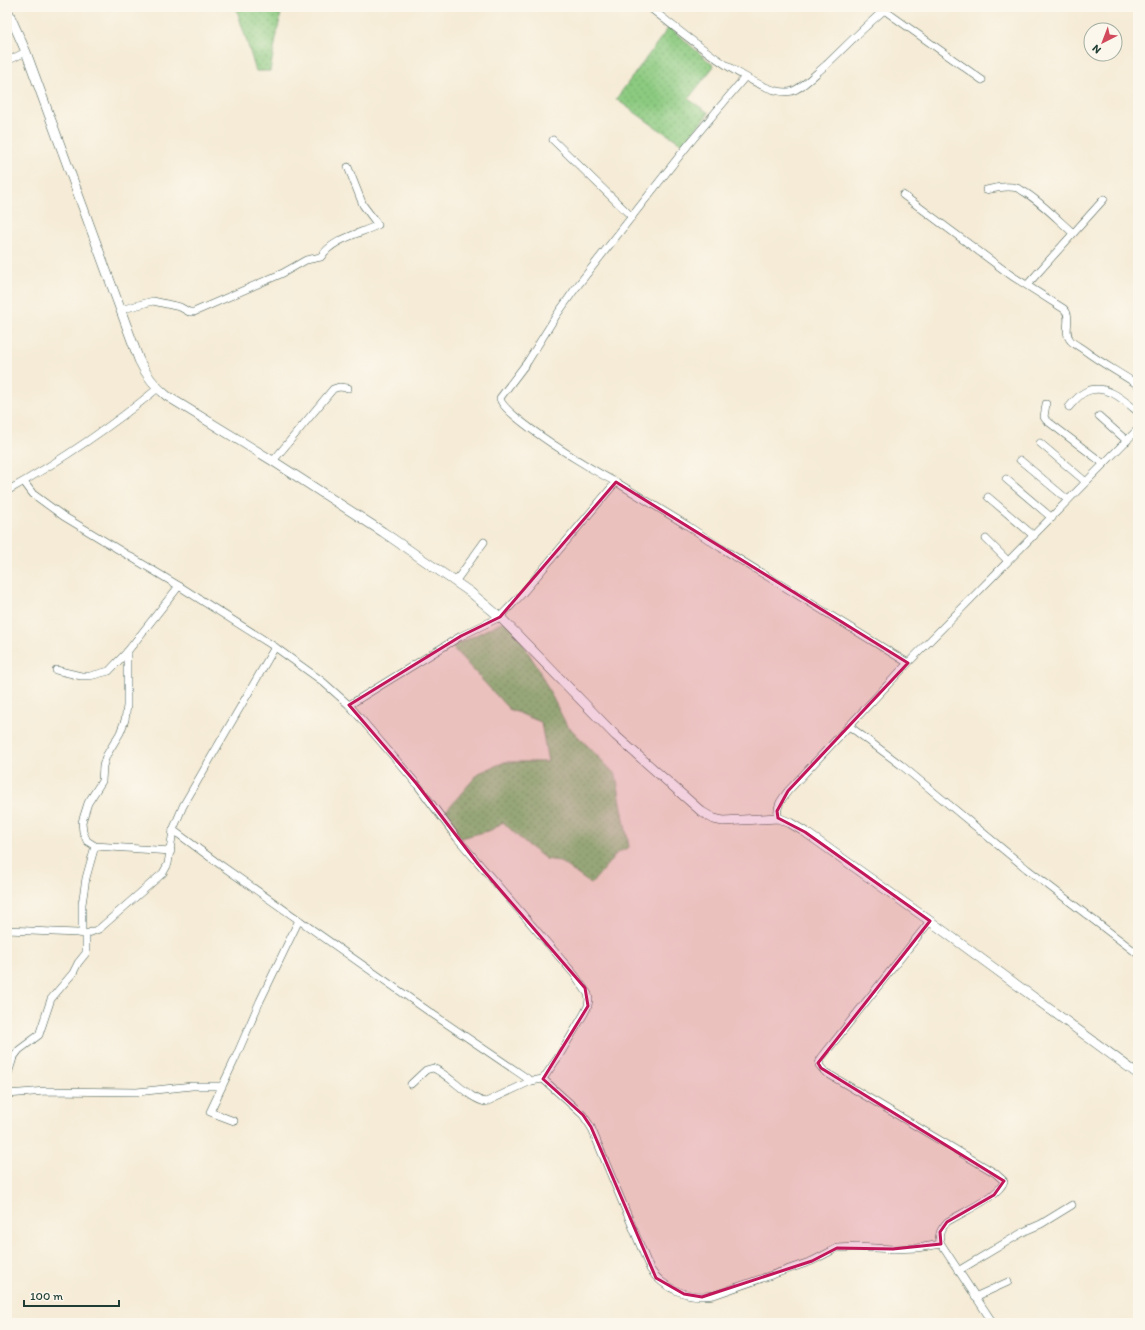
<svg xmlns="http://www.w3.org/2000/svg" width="1145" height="1330" font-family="Itim,sans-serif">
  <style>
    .grass { fill: url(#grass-dots); stroke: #56845a }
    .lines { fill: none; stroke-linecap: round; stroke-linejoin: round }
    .minor-casing { stroke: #3f574c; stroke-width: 8 }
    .tertiary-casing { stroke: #3f574c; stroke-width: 10 }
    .minor { stroke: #fff; stroke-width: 7 }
    .tertiary { stroke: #fff; stroke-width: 9 }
    .marked { fill: #c2185b; fill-opacity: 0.2; stroke: #c2185b; stroke-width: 3; stroke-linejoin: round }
  </style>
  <defs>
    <pattern id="grass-dots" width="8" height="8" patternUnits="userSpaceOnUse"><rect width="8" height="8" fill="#8cca80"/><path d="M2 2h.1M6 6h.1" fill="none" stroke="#72a56a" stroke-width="1.8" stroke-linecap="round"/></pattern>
  </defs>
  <rect width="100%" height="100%" fill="#fbf7ec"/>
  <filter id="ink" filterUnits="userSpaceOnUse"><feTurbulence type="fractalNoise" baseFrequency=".025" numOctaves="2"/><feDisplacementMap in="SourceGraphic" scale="8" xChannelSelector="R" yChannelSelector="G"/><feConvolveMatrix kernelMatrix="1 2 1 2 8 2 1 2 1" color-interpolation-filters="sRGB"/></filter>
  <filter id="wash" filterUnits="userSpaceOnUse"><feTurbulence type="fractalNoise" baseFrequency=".012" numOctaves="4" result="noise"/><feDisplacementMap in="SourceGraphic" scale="16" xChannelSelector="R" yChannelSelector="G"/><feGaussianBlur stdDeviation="0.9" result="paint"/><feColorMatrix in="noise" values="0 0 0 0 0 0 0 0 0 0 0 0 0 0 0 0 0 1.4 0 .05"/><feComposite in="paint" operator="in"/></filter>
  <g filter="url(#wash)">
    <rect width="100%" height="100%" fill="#f5ebd6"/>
    <g class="grass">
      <path d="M236 7H282L270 71H256Z"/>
      <path d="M669 27 714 66 688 99 709 113 683 144 654 126 616 99Z"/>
      <path d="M508 619 537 667 566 724 616 775 629 847 617 853 591 884 559 861 546 859 526 844 503 822 491 830 461 838 444 813 479 773 505 762H548L541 722 509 709 452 647Z"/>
    </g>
  </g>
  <g filter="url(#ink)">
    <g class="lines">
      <g class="minor-casing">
        <g id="minor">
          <path d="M649 7C674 26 766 105 795 90 807 84 816 73 826 65 846 46 866 25 888 7"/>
          <path d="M884 10 982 80"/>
          <path d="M7 61 26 52"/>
          <path d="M553 140 632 217"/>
          <path d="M986 190C995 188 1007 185 1017 188 1034 195 1058 220 1073 233"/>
          <path d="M903 195 1012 276 1064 309C1073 317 1062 332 1071 341 1074 344 1080 347 1084 350 1101 363 1120 373 1138 385"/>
          <path d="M1027 285 1104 199"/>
          <path d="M120 310 153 301 180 307 189 312H194L283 273 306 260 321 257C332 239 359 234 378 225L363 205 348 167"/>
          <path d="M1046 404 1044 417 1046 420 1104 464"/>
          <path d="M1069 407C1074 401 1079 395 1085 392 1105 382 1124 400 1138 412"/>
          <path d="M1099 416 1127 441"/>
          <path d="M1040 443 1086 482"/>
          <path d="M1020 460 1068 500"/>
          <path d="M273 461 333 389 339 387 348 388"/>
          <path d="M1006 479 1052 518"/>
          <path d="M24 482 33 494 63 516 179 586 275 647 322 681 349 705 393 756 416 783 457 838 574 974 588 994 589 999 588 1006 584 1014 559 1056 543 1079 531 1081 486 1102C470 1100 450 1075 433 1068L426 1070 411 1084"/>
          <path d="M616 482 688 526 721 548 908 663"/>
          <path d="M7 491C60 461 111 427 158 388"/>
          <path d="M988 497 1034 536"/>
          <path d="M986 539 1008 561"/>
          <path d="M455 582 484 542"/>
          <path d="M127 652V706L125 720 120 733 106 756 103 766 102 781 88 803 82 822 83 832 87 841 95 846 171 851"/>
          <path d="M56 670 81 676H90L109 671 127 652 179 586"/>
          <path d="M349 705 461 636 500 617 522 594 616 482C598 474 501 415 500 398L528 361 556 316 575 289 688 145 745 77"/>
          <path d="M849 726 901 765 1027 869 1138 954"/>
          <path d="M778 818C776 806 781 800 788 791L908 663 1138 429"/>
          <path d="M173 830 215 861 431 1013 531 1081"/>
          <path d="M930 921 822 1057 820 1060 819 1065 825 1072 995 1173 1004 1181C1000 1196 961 1213 947 1222 941 1229 937 1235 941 1244L993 1323"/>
          <path d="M7 930 77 933 86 934 99 929 163 873 168 864 173 830 183 806 275 647"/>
          <path d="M82 933V904L86 878 95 846"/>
          <path d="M7 1077 13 1058 19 1050 39 1035 51 999 73 973 78 963 86 953V934"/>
          <path d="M543 1079 583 1115 591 1127 650 1269C664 1290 690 1299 714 1295L812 1261 837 1248 857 1247 893 1249 917 1248 941 1244"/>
          <path d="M7 1094 46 1091 137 1092 192 1086H222"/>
          <path d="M234 1121 210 1112 235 1059 260 1001 299 920"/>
          <path d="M958 1271 1025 1231 1041 1224 1072 1205"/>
          <path d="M975 1297 1008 1282"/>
        </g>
      </g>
      <g class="tertiary-casing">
        <path id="tertiary" d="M7 9 26 52 139 360C146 375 154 386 167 396L273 461 383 532 470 592 500 617 616 736 702 812 714 819 723 821 778 818 790 823 805 832 930 921 1138 1074"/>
      </g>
      <use href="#minor" class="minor"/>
      <use href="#tertiary" class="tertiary"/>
    </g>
  </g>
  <path class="marked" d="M616 482 908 663 788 791 777 811 778 818 805 832 930 921 818 1063 821 1068 1004 1181 994 1195 947 1222 940 1232 941 1244 893 1249 837 1248 812 1261 702 1297 684 1294 656 1278 591 1127 583 1115 543 1079 588 1006 585 988 478 864 416 783 349 705 461 636 500 617Z"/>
  <rect width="1145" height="1330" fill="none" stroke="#fbf7ec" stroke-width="24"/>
  <g transform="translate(1103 42) rotate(222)"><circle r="19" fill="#fbf7ec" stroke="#a3ada2"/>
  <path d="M0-3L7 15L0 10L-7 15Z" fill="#d1495b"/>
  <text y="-6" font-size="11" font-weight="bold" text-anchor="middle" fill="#1f3d34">N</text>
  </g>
  <path d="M24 1300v6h95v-6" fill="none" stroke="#1f3d34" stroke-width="2"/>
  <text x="30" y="1300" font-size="12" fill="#1f3d34" stroke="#fbf7ec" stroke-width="3" paint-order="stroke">100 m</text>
</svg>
